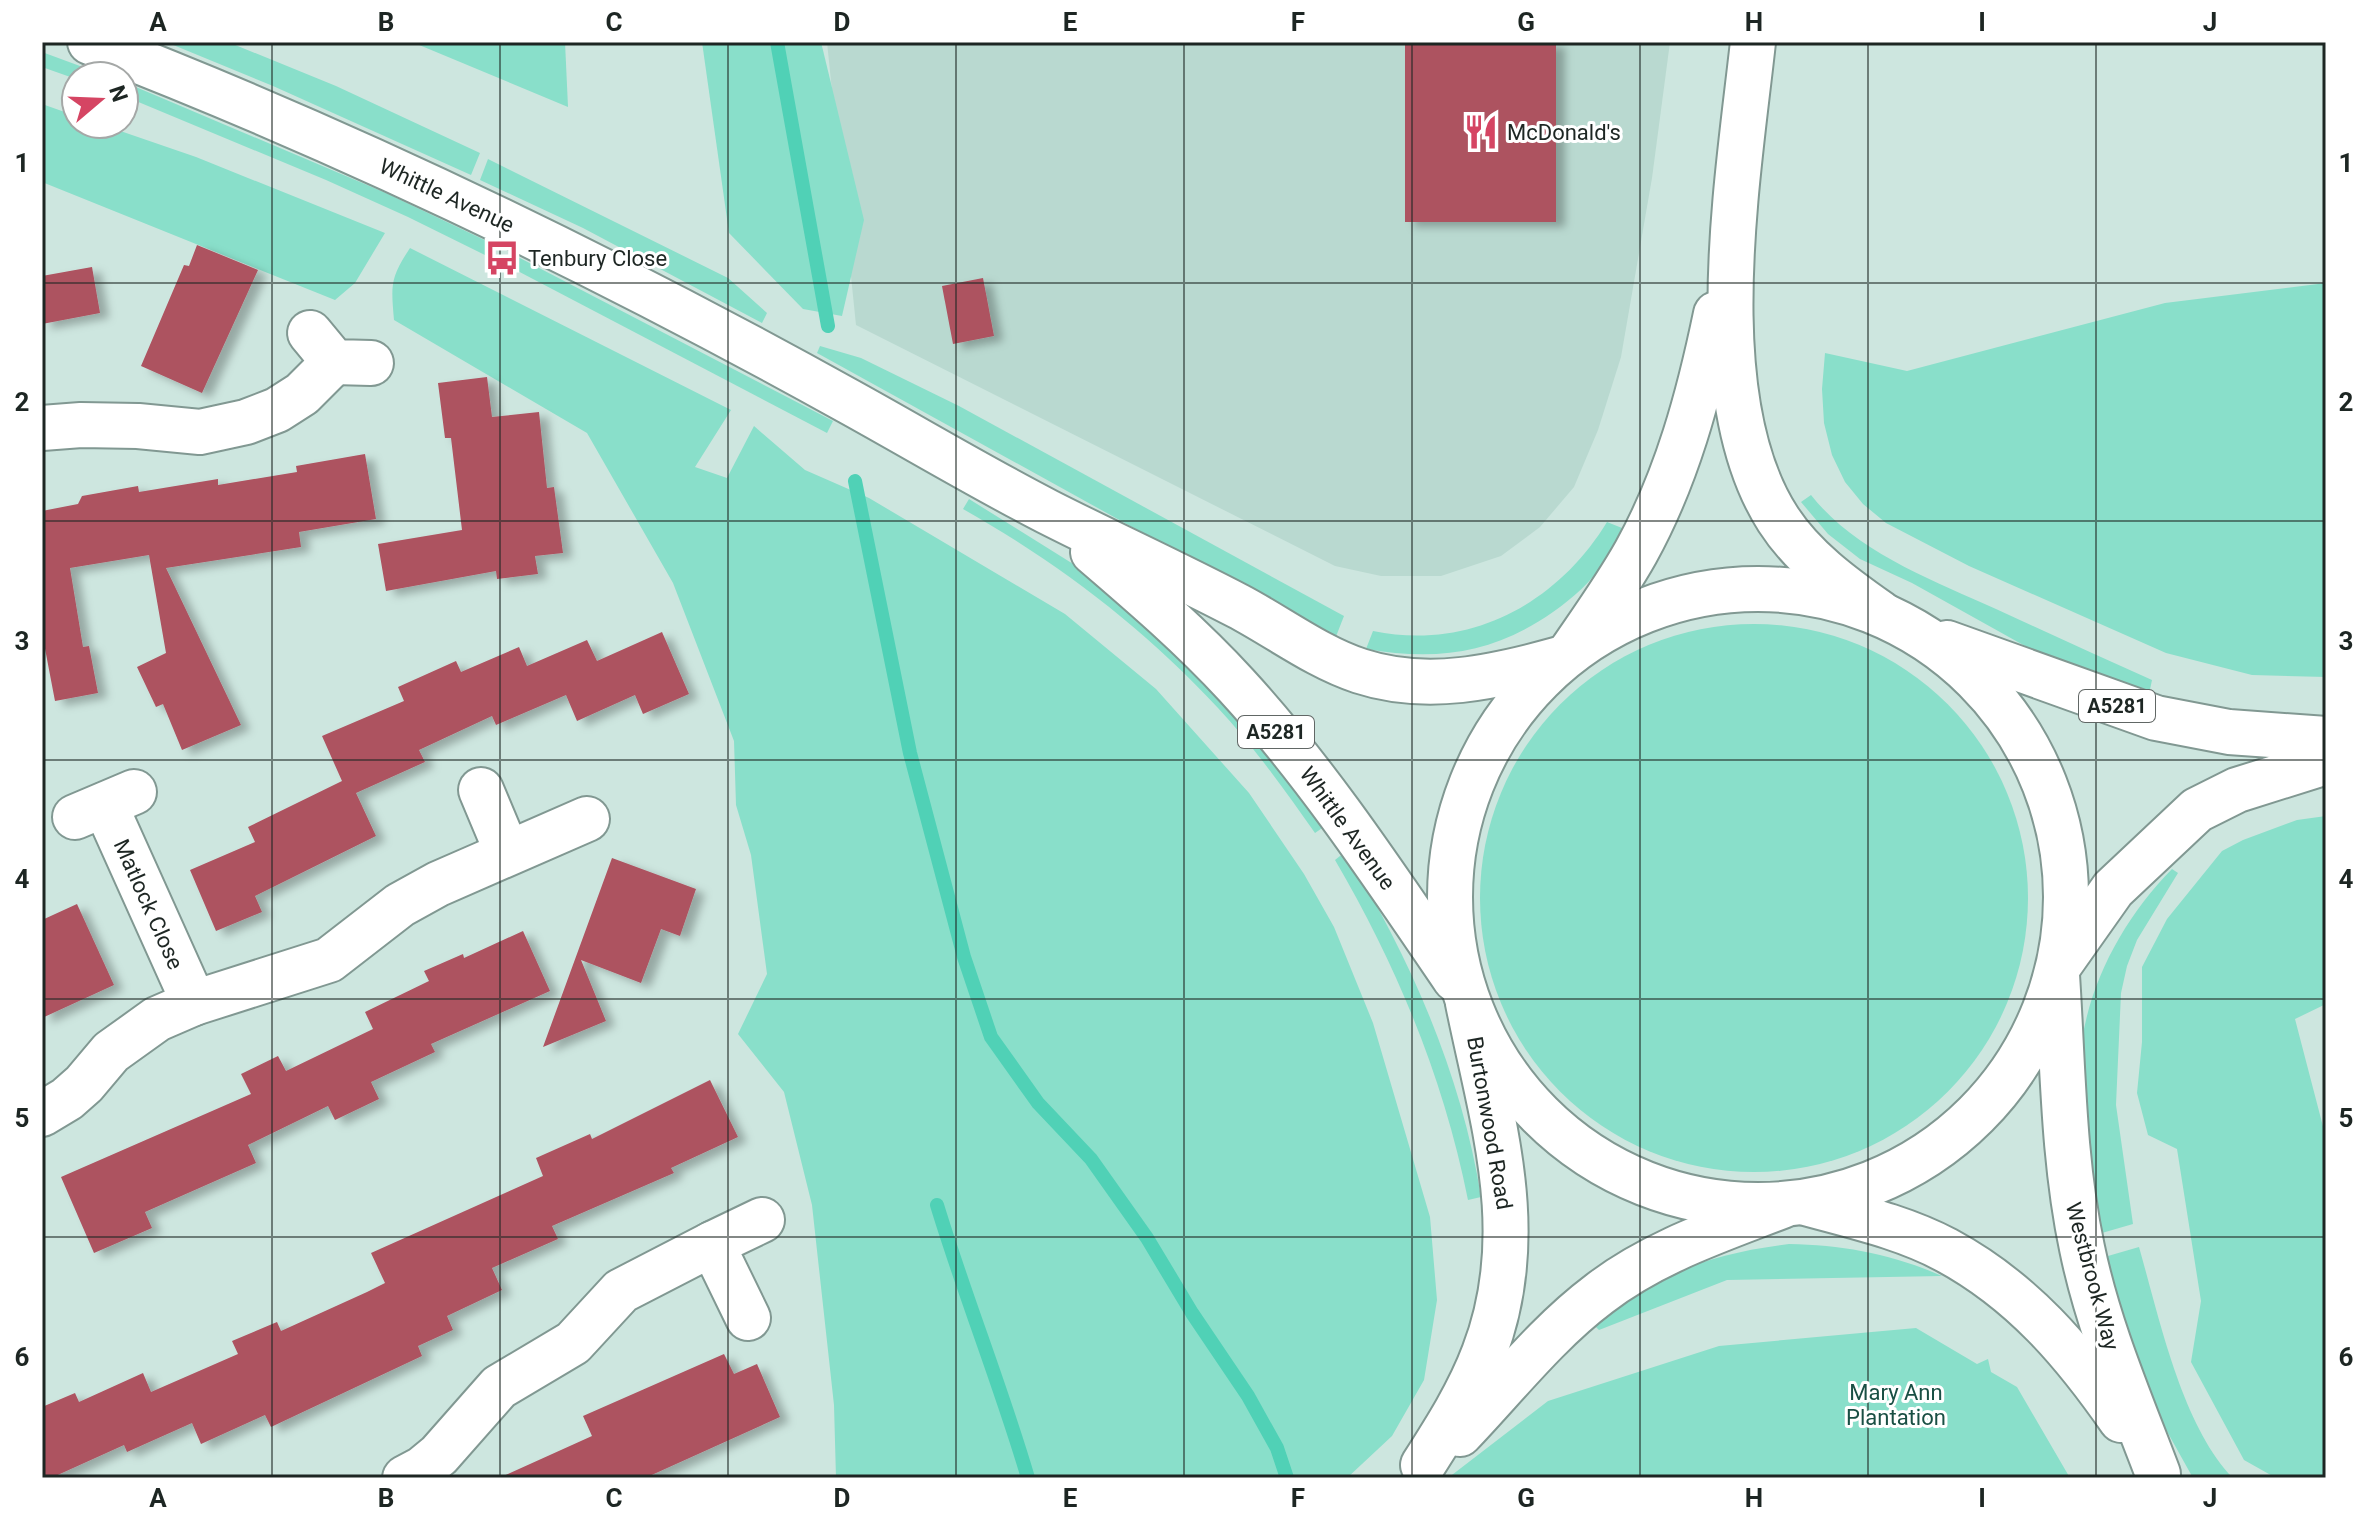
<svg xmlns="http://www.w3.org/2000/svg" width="2368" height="1520" font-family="Roboto,sans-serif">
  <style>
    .built { fill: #b9d9d0 }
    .green { fill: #89dfca }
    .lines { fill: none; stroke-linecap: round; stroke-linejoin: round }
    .stream { stroke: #50d1b6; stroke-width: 14 }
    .building { fill: #ad5260; filter: url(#shadow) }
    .minor-casing { stroke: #819892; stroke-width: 48 }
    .tertiary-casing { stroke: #819892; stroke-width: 48 }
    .primary-casing { stroke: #819892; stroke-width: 48 }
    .minor { stroke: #fff; stroke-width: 44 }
    .tertiary { stroke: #fff; stroke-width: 44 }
    .primary { stroke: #fff; stroke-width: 44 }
    .grid { fill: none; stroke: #1d2623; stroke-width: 2; stroke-opacity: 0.55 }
    .labels { text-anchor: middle; stroke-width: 6; stroke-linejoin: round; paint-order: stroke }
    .shield { fill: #fff; stroke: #616765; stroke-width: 2 }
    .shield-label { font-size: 20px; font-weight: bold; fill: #1d2623 }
    .poi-label { font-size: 22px; fill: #1d2623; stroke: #fff; text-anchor: start }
    .street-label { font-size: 22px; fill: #1d2623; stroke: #fff }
    .park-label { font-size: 22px; fill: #194f44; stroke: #fff }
    .neatline { fill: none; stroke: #1d2623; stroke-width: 3 }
    .grid-label { font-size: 26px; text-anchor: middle; font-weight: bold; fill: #1d2623 }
  </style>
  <defs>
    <filter id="shadow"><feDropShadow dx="9" dy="5" stdDeviation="4" flood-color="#0004"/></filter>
  </defs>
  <rect width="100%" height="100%" fill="#cde6df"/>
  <path class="built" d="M827 42H1670L1652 178 1621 357 1598 430 1574 487 1540 527 1501 556 1441 576H1381L1335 566 856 325Z"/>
  <g class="green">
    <path d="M166 42H228L336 86 480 153 471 175 273 86Z"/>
    <path d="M412 42H565L568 107Z"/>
    <path d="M702 42H821L864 220 842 316 803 309 729 233Z"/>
    <path d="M42 52 107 76H76V79L42 67Z"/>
    <path d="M124 82 386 193 495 245 489 257 408 217 326 180 124 96Z"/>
    <path d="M42 104 76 116V124H100L196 157 385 233 355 283 335 300 42 182Z"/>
    <path d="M488 159 728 278 767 313 762 323 583 228 480 180Z"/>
    <path d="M410 248 731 410 695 467 727 478 754 426 805 470 869 498 1065 614 1156 689 1249 793 1304 874 1334 927 1373 1023 1430 1217 1437 1300 1424 1380 1392 1436 1347 1478H836L834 1405 812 1205 784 1092 738 1034 767 974 751 855 736 805 734 741 673 583 587 433 394 320C391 285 390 278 410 248Z"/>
    <path d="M518 257 833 421 827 433 512 268Z"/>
    <path d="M2326 283V677L2252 675 2166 653 1969 566 1886 523 1863 504 1845 482 1832 455 1824 423 1822 389 1825 353 1907 371 2165 303Z"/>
    <path d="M820 346 861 358 959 406 1344 616 1335 639 817 353Z"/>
    <path d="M1811 495C1856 552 1932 580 1996 609 2048 633 2100 657 2152 680L2148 699 2059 665 1912 583 1860 559 1828 534 1801 502Z"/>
    <path d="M969 499 1078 567 1188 660 1328 824 1315 833C1285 790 1254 747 1218 708 1144 628 1057 562 963 509Z"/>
    <path d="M1607 522 1622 528C1616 539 1612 551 1605 561 1591 582 1573 598 1553 612 1493 654 1437 661 1366 649L1373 631C1469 651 1557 604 1607 522Z"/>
    <circle cx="1754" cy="898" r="274"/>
    <path d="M2326 816V1004L2295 1019 2326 1138V1478H2276L2244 1460 2191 1362 2201 1301 2177 1149 2148 1135 2137 1093 2142 1042V967L2167 919 2222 851 2243 840 2297 820Z"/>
    <path d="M1345 852C1410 956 1462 1076 1481 1197L1468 1200C1444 1079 1397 966 1335 860Z"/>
    <path d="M2172 869 2178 873 2137 940 2127 966 2121 993 2116 1105 2133 1224 2095 1235C2092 1198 2088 1162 2084 1125 2082 1107 2078 1088 2079 1070 2082 994 2120 922 2172 869Z"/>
    <path d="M1789 1244C1843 1245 1892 1254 1942 1276L1727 1280 1599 1330 1592 1323C1658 1274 1707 1254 1789 1244Z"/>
    <path d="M2139 1247C2159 1317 2182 1426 2233 1478H2193L2154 1408 2101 1258Z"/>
    <path d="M1916 1328 1977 1364 1988 1359 1991 1372 2017 1387 2070 1478H1448L1548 1401 1719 1346Z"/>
  </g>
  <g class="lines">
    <g class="stream">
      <path d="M777 42 828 326"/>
      <path d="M855 481 910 753 964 957 991 1037 1038 1103 1091 1159 1147 1238 1192 1313 1248 1396 1277 1448 1287 1478"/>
      <path d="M937 1205C965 1297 1001 1386 1028 1478"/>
    </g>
  </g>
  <g class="building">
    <rect x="1405" y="42" width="151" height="180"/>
    <path d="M197 245 258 270 202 393 141 366 184 265 189 266Z"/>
    <path d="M92 267 100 313 42 324V276Z"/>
    <path d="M983 278 994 336 953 344 942 286Z"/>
    <path d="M487 377 492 417 539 412 547 488 554 487 563 553 535 556 538 574 497 579 496 571 386 591 378 544 462 530 451 438H445L438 383Z"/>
    <path d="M365 454 376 519 299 532 301 547 166 568 241 725 182 750 163 704 156 707 137 667 166 653 149 555 70 568 83 647 89 646 98 693 55 701 42 633V511L78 504 82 496 138 486 139 492 218 479V485L297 472 296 466Z"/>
    <path d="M662 632 689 694 643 714 635 695 577 721 566 695 496 725 492 716 419 750 425 762 356 793 376 836 255 896 262 912 216 931 190 870 255 842 248 827 342 781 322 736 404 701 398 687 456 661 461 672 519 647 527 666 587 640 597 661Z"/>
    <path d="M612 858 696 889 680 936 661 929 641 983 581 960 606 1021 543 1047Z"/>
    <path d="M77 904 114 985 42 1018V920Z"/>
    <path d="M523 931 550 991 431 1044 435 1052 371 1082 379 1099 335 1120 328 1106 248 1145 256 1163 145 1212 152 1228 94 1253 61 1177 251 1094 241 1074 278 1056 286 1071 373 1029 365 1012 429 981 424 971 463 954 464 958Z"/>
    <path d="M710 1080 738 1137 671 1168 674 1173 552 1226 558 1239 492 1268 502 1290 447 1316 453 1330 418 1346 422 1356 271 1427 265 1415 201 1444 192 1423 127 1452 124 1445 51 1478H42V1407L75 1393 79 1402 143 1373 151 1392 238 1354 232 1341 277 1322 281 1331 367 1292 385 1283 371 1253 543 1176 536 1158 590 1134 592 1139Z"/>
    <path d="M724 1354 734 1374 757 1364 780 1417 645 1478H499L592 1436 583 1416Z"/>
  </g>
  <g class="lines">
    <g class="minor-casing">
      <g id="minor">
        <path d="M1753 42C1738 179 1700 398 1778 519 1803 558 1843 587 1880 613"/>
        <path d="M310 333 334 362 371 363"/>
        <path d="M42 428 81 425 138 426 200 432 246 422 277 410 302 394 334 362"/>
        <path d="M1572 650C1594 618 1617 586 1636 552 1677 478 1699 396 1716 314"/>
        <path d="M481 790 507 852"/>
        <path d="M105 805 194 1003"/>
        <path d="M75 817 134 792"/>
        <path d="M42 1114 67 1099 84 1084 111 1052 157 1019 194 1003 329 960 400 905 438 884 587 819"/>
        <path d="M748 1318 712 1244 762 1220"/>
        <path d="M1460 1434C1505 1387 1547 1333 1599 1294 1653 1252 1720 1230 1782 1206"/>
        <path d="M1423 1465C1446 1429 1469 1393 1484 1353 1530 1234 1492 1121 1468 1003"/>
        <path d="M405 1478 422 1469 439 1455 499 1387 573 1343 621 1291 712 1244"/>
      </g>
    </g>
    <g class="tertiary-casing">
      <g id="tertiary">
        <path d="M2057 975C2063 1066 2063 1159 2082 1248 2098 1326 2130 1400 2158 1474"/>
        <path d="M1806 1203C1853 1216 1903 1227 1946 1250 2022 1291 2073 1351 2121 1420"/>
      </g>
    </g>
    <g class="primary-casing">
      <g id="primary">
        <path d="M90 42C352 143 603 265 848 401 915 438 980 477 1048 512 1111 544 1175 573 1238 606 1278 627 1317 657 1360 671 1427 693 1495 677 1560 659"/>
        <path d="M1093 552C1142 594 1192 637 1236 685 1317 773 1388 881 1455 979"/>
        <circle cx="1758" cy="897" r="308"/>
        <path d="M1947 643 2156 718 2229 732 2326 739"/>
        <path d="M2060 964 2113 889 2197 810 2237 790 2326 762"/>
      </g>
    </g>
    <use href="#minor" class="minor"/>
    <use href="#tertiary" class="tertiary"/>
    <use href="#primary" class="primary"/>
  </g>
  <path class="grid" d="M272 42V1478M500 42V1478M728 42V1478M956 42V1478M1184 42V1478M1412 42V1478M1640 42V1478M1868 42V1478M2096 42V1478M42 283H2326M42 521H2326M42 760H2326M42 999H2326M42 1237H2326"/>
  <defs>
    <g id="restaurant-bare" transform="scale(2.76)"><path d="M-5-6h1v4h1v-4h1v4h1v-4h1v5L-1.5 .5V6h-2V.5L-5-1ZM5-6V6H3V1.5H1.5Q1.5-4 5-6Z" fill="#d54563" stroke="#fff" stroke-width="2.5" paint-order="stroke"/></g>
    <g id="bus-bare" transform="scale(2.76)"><path d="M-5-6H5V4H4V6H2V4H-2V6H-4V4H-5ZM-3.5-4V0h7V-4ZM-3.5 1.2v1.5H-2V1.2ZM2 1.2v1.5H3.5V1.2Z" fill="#d54563" stroke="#fff" stroke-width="2.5" paint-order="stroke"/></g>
  </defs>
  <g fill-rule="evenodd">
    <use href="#restaurant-bare" x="1481" y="132"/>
    <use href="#bus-bare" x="502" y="258"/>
  </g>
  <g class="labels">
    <g class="shield">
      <rect x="2079" y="690" width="76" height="32" rx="6"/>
      <rect x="1238" y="716" width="76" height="32" rx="6"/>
    </g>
    <g class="shield-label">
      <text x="2117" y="713">A5281</text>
      <text x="1276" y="739">A5281</text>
    </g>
    <g class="poi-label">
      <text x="1507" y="140">McDonald's</text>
      <text x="528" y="266">Tenbury Close</text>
    </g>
    <g class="street-label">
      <text transform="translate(447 195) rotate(25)" y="8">Whittle Avenue</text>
      <text transform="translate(1348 828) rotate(54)" y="8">Whittle Avenue</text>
      <text transform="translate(149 904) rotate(66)" y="8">Matlock Close</text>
      <text transform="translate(1490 1123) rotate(80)" y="8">Burtonwood Road</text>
      <text transform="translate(2093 1276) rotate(75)" y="8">Westbrook Way</text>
    </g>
    <g class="park-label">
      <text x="1896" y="1400">Mary Ann<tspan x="1896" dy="25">Plantation</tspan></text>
    </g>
  </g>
  <rect width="2368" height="1520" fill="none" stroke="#ffffff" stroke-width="88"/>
  <g transform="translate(100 100) rotate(71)"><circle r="38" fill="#ffffff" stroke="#a5a8a7" stroke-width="2"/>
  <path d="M0-6L14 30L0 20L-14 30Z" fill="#d54563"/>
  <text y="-12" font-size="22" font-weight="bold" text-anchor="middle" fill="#1d2623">N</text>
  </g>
  <rect x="44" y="44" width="2280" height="1432" class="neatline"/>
  <g class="grid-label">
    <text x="158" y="31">A</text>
    <text x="386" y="31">B</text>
    <text x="614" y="31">C</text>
    <text x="842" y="31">D</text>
    <text x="1070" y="31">E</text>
    <text x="1298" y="31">F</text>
    <text x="1526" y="31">G</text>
    <text x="1754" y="31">H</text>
    <text x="1982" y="31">I</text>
    <text x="2210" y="31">J</text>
    <text x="22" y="172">1</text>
    <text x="2346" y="172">1</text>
    <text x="22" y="411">2</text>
    <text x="2346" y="411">2</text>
    <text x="22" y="650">3</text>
    <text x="2346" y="650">3</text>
    <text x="22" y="888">4</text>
    <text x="2346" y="888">4</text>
    <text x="22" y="1127">5</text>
    <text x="2346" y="1127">5</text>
    <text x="22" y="1366">6</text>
    <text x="2346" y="1366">6</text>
    <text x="158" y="1507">A</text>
    <text x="386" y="1507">B</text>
    <text x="614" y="1507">C</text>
    <text x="842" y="1507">D</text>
    <text x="1070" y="1507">E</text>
    <text x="1298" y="1507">F</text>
    <text x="1526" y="1507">G</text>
    <text x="1754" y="1507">H</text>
    <text x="1982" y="1507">I</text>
    <text x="2210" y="1507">J</text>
  </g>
</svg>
